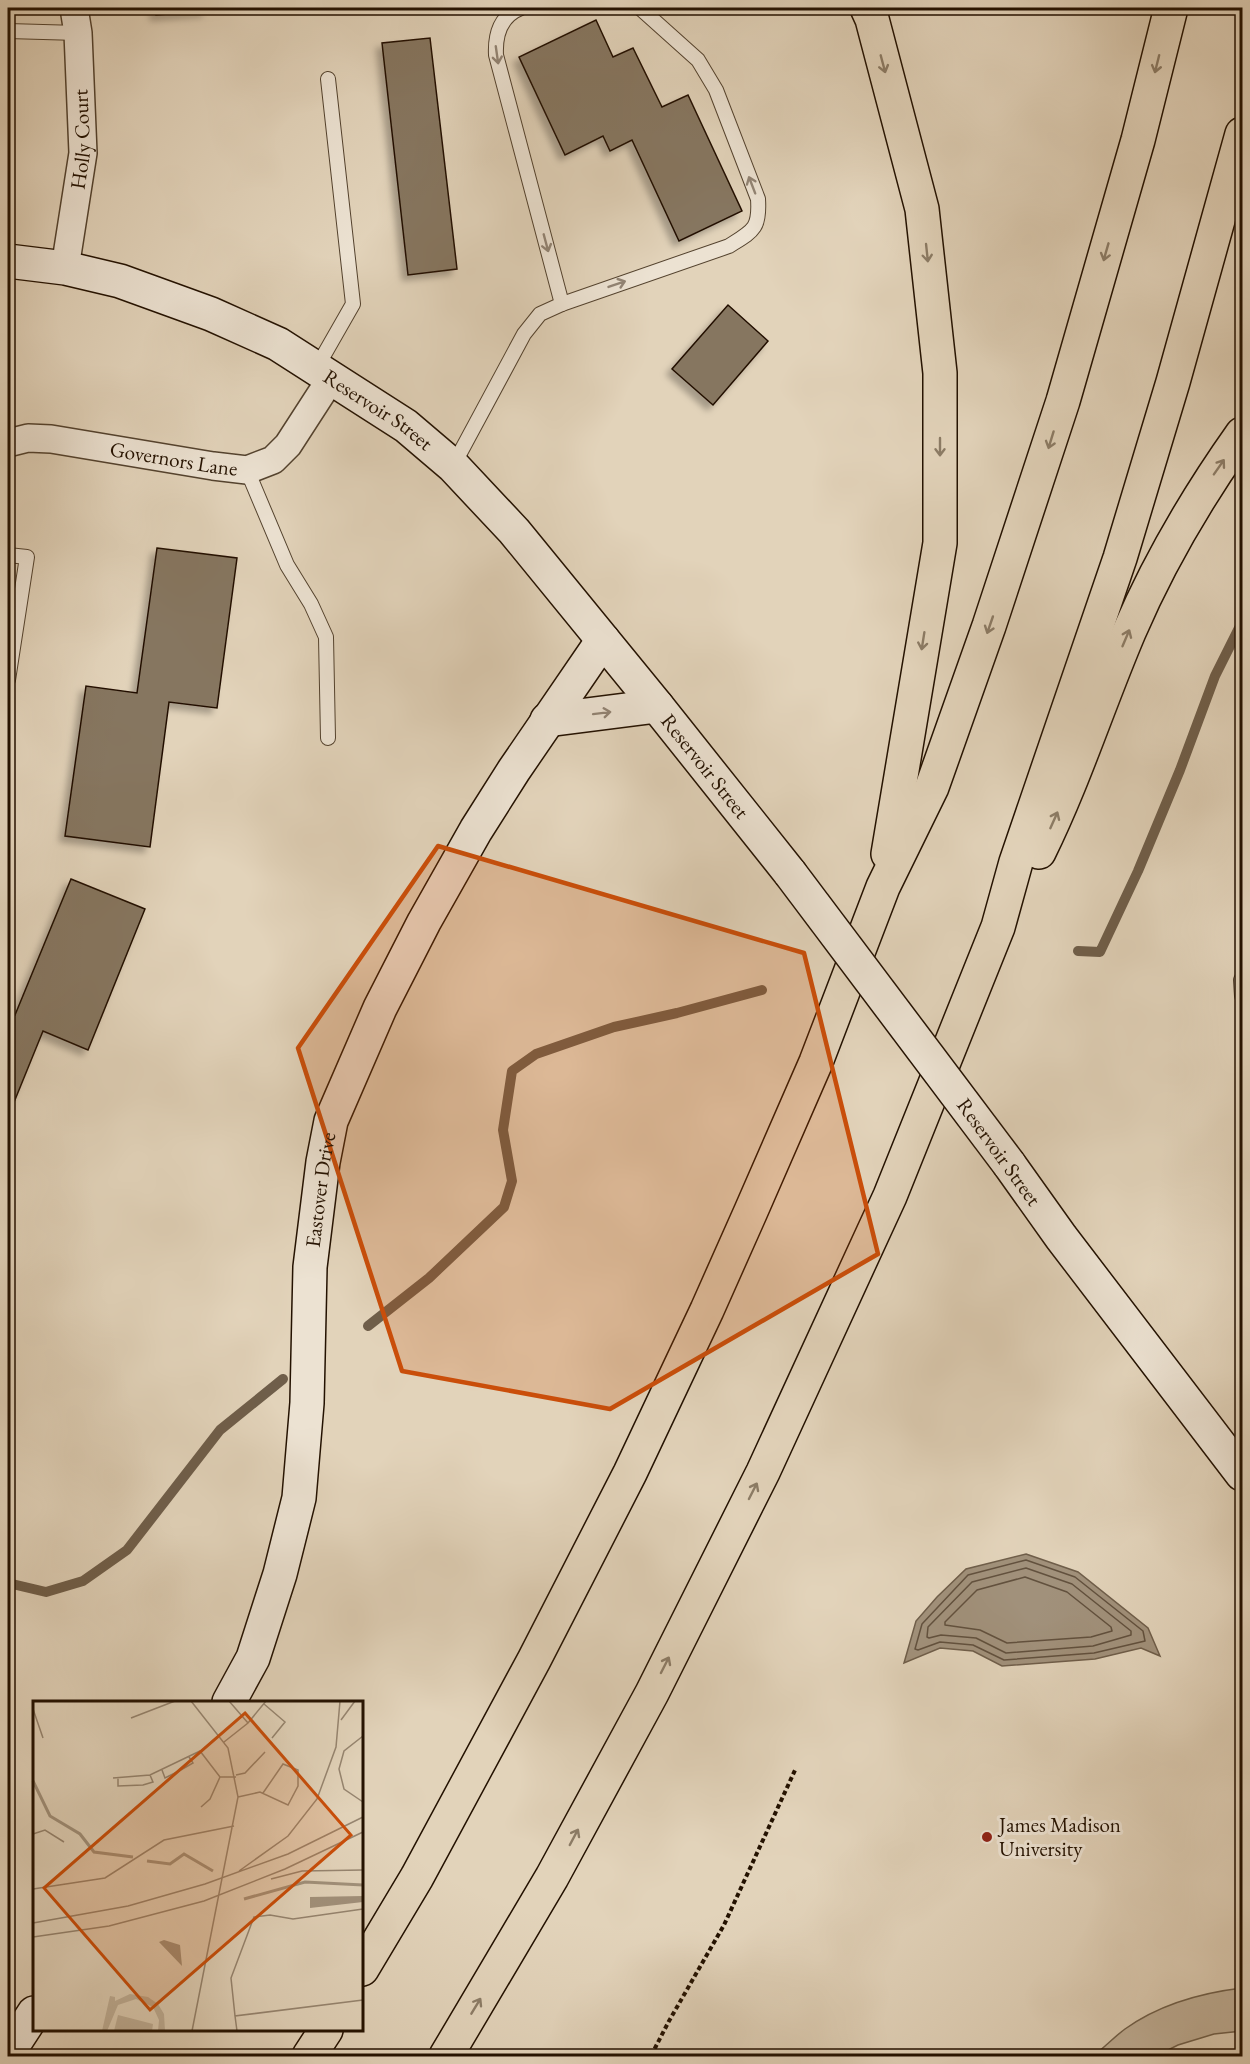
<svg xmlns="http://www.w3.org/2000/svg" width="1250" height="2064" font-family="'EB Garamond',serif">
  <style>
    .green { fill: #c2b29a; stroke: #72624d; stroke-width: 1.5 }
    .water { fill: #a1917b; stroke: #6f5e4a; stroke-width: 1.5 }
    .lines { fill: none; stroke-linecap: round; stroke-linejoin: round }
    .shore { stroke: #62513e; stroke-width: 1.5 }
    .stream { stroke: #6f5e4a; stroke-width: 10 }
    .building { fill: #867661; stroke: #231100; stroke-width: 1.5; filter: url(#shadow) }
    .lane-casing { stroke: #53422e; stroke-width: 16 }
    .street-casing { stroke: #53422e; stroke-width: 30 }
    .secondary-casing { stroke: #231100; stroke-width: 36 }
    .highway-casing { stroke: #231100; stroke-width: 36 }
    .path { stroke: #231100; stroke-width: 4; stroke-dasharray: 4.5 3; stroke-linecap: butt }
    .lane { stroke: #ece2d2; stroke-width: 14 }
    .street { stroke: #ece2d2; stroke-width: 27 }
    .secondary { stroke: #ece2d2; stroke-width: 33 }
    .highway { stroke: #e2d3ba; stroke-width: 33 }
    .secondary-bridge-casing { stroke: #231100; stroke-width: 36; stroke-linecap: butt }
    .secondary-bridge { stroke: #ece2d2; stroke-width: 33 }
    .oneway { stroke: #928474 }
    .oneway2 { stroke: #8c7c66 }
    .marked { fill: #ca4e0a; fill-opacity: 0.2; stroke: #ca4e0a; stroke-width: 4.5; stroke-linejoin: round }
    .poi-dot { fill: #8f2418; stroke: #ece2d2; stroke-width: 2 }
    .labels { text-anchor: middle; stroke-width: 6; stroke-linejoin: round; paint-order: stroke }
    .street-label { font-size: 21px; fill: #231100; stroke: #ece2d2 }
    .poi-label { font-size: 21px; fill: #231100; stroke: #ece2d2; text-anchor: start }
    .inset-river { fill: none; stroke: #a1917b; stroke-width: 3 }
    .inset-road { fill: none; stroke: #968570; stroke-width: 1.5 }
    .view { fill: #ca4e0a; fill-opacity: 0.15; stroke: #ca4e0a; stroke-width: 3 }
    .inset-edge { fill: none; stroke: #231100; stroke-width: 3 }
  </style>
  <defs>
    <filter id="shadow"><feDropShadow dx="-5.5" dy="5.5" stdDeviation="3" flood-color="#0004"/></filter>
  </defs>
  <rect width="100%" height="100%" fill="#e2d3ba"/>
  <filter id="stains"><feTurbulence type="fractalNoise" baseFrequency=".00333" numOctaves="4"/><feColorMatrix values="0 0 0 0 .2 0 0 0 0 .09 0 0 0 0 .02 0 0 0 .5 -.17"/></filter>
  <radialGradient id="worn" r=".72"><stop offset=".6" stop-color="#630" stop-opacity="0"/><stop offset="1" stop-color="#630" stop-opacity=".3"/></radialGradient>
  <path class="green" d="M1242 1988V2031L1214 2034 1178 2045 1156 2056H1093C1104 2048 1114 2037 1125 2029 1160 2004 1200 1993 1242 1988Z"/>
  <path class="water" d="M1026 1554 1078 1572 1148 1628 1160 1656 1141 1648 1095 1659 1002 1666 973 1651 940 1648 904 1663 916 1621 937 1597 966 1569Z"/>
  <g class="lines">
    <g class="shore">
      <path d="M1026 1560 1075 1577 1143 1631 1145 1641 1094 1653 1004 1660 973 1645 940 1642 918 1650 915 1649 922 1624 968 1575Z"/>
      <path d="M1026 1568 1072 1584 1131 1631V1635L1093 1646 1006 1653 976 1638 941 1635 929 1638 927 1637 928 1627 972 1582Z"/>
      <path d="M1025 1577 1067 1592 1111 1627 1112 1631 1091 1637 1007 1643 980 1630 945 1625V1622L977 1590Z"/>
    </g>
    <g class="stream">
      <path d="M1078 951 1100 952 1138 871 1180 770 1215 676 1242 622"/>
      <path d="M368 1326 429 1278 504 1207 512 1181 503 1130 512 1071 536 1054 614 1027 677 1013 762 990"/>
      <path d="M8 1583 46 1592 83 1581 127 1550 220 1430 283 1379"/>
    </g>
  </g>
  <g class="building">
    <path d="M155 8H207L208 11 156 15Z"/>
    <path d="M596 20 613 57 633 48 662 107 688 95 742 211 679 241 632 140 610 151 603 136 565 155 519 57Z"/>
    <path d="M430 38 457 269 408 275 382 43Z"/>
    <path d="M728 305 768 341 713 405 672 369Z"/>
    <path d="M157 548 237 558 217 708 169 702 150 847 65 836 86 686 137 693Z"/>
    <path d="M71 879 145 909 88 1050 43 1031 8 1117V1012L15 1015Z"/>
  </g>
  <g class="lines">
    <g class="lane-casing">
      <g id="lane">
        <path d="M521 8C500 16 495 35 496 55L562 304"/>
        <path d="M8 31 78 33"/>
        <path d="M317 367 353 304 328 79"/>
        <path d="M453 466 524 334 540 314 562 304 729 246C753 231 760 229 758 199L716 90 698 60 640 8"/>
        <path d="M247 470 287 565 311 604 326 637 328 738"/>
        <path d="M8 555 27 557 8 680"/>
        <path d="M1242 978 1241 980 1242 996"/>
      </g>
    </g>
    <g class="street-casing">
      <g id="street">
        <path id="s1" d="M65 268 83 153 78 33 74 8"/>
        <path id="s2" d="M8 443 28 438 51 439 213 466 247 470 273 460 288 445 332 377"/>
      </g>
    </g>
    <g class="secondary-casing">
      <g id="secondary">
        <path id="s3" d="M8 261 65 268 120 281 211 314 278 344 406 426 453 466 514 531 657 706 790 873"/>
        <path d="M547 720 657 706"/>
        <path d="M1009 1164 1061 1237 1242 1474"/>
        <path id="s4" d="M229 1702 253 1658 280 1574 299 1498 307 1403 310 1267 323 1162 331 1121 380 1008 424 922 476 830 514 770 603 640"/>
        <path d="M8 2053 34 2013"/>
      </g>
    </g>
    <g class="highway-casing">
      <g id="highway">
        <path d="M867 8 872 19 922 209 940 373V543L888 854"/>
        <path d="M1039 852C1074 781 1098 705 1129 632 1159 562 1198 496 1242 434"/>
        <path d="M362 1969 417 1877 534 1660 630 1473 707 1310 751 1211 816 1062 883 887 932 787 989 626 1063 401 1138 140 1171 8"/>
        <path d="M309 2056 326 2030"/>
        <path d="M446 2056 552 1877 652 1693 763 1472 890 1196 998 927 1016 862 1120 558 1173 382 1242 134"/>
      </g>
    </g>
    <path class="path" d="M653 2056 654 2050 669 2021 724 1925 796 1768"/>
    <use href="#lane" class="lane"/>
    <use href="#street" class="street"/>
    <use href="#secondary" class="secondary"/>
    <use href="#highway" class="highway"/>
    <g class="secondary-bridge-casing">
      <path id="secondary-bridge" d="M790 873 1009 1164"/>
    </g>
    <use href="#secondary-bridge" class="secondary-bridge"/>
  </g>
  <defs><path id="oneway-shaft" d="M-6 0H5M1.5-3L5.5 0L1.5 3" fill="none" stroke-width="1.6" stroke-linecap="round" stroke-linejoin="round" transform="scale(1.5)"/></defs>
  <g class="oneway">
    <use href="#oneway-shaft" transform="translate(497 55) rotate(82)"/>
    <use href="#oneway-shaft" transform="translate(752 185) rotate(-111)"/>
    <use href="#oneway-shaft" transform="translate(546 243) rotate(75)"/>
    <use href="#oneway-shaft" transform="translate(617 284) rotate(-19)"/>
    <use href="#oneway-shaft" transform="translate(602 713) rotate(-7)"/>
  </g>
  <g class="oneway2">
    <use href="#oneway-shaft" transform="translate(883 64) rotate(75)"/>
    <use href="#oneway-shaft" transform="translate(1157 64) rotate(104)"/>
    <use href="#oneway-shaft" transform="translate(1106 252) rotate(106)"/>
    <use href="#oneway-shaft" transform="translate(927 253) rotate(84)"/>
    <use href="#oneway-shaft" transform="translate(1051 440) rotate(107)"/>
    <use href="#oneway-shaft" transform="translate(940 447) rotate(90)"/>
    <use href="#oneway-shaft" transform="translate(1219 467) rotate(-55)"/>
    <use href="#oneway-shaft" transform="translate(990 625) rotate(109)"/>
    <use href="#oneway-shaft" transform="translate(1126 638) rotate(-67)"/>
    <use href="#oneway-shaft" transform="translate(923 641) rotate(99)"/>
    <use href="#oneway-shaft" transform="translate(1054 820) rotate(-66)"/>
    <use href="#oneway-shaft" transform="translate(753 1491) rotate(-63)"/>
    <use href="#oneway-shaft" transform="translate(665 1665) rotate(-63)"/>
    <use href="#oneway-shaft" transform="translate(574 1837) rotate(-62)"/>
    <use href="#oneway-shaft" transform="translate(476 2006) rotate(-59)"/>
  </g>
  <path class="marked" d="M438 846 804 953 878 1254 610 1409 402 1371 298 1048Z"/>
  <circle class="poi-dot" cx="987" cy="1837" r="6"/>
  <g class="labels">
    <g class="street-label">
      <text dy="7" stroke="none"><textPath href="#s1" startOffset="130">Holly Court</textPath></text>
      <text dy="7" stroke="none"><textPath href="#s3" startOffset="404">Reservoir Street</textPath></text>
      <text dy="7" stroke="none"><textPath href="#s2" startOffset="168">Governors Lane</textPath></text>
      <text dy="7" stroke="none"><textPath href="#s3" startOffset="890">Reservoir Street</textPath></text>
      <text transform="translate(999 1152) rotate(54)" y="7">Reservoir Street</text>
      <text dy="7" stroke="none"><textPath href="#s4" startOffset="526">Eastover Drive</textPath></text>
    </g>
    <g class="poi-label">
      <text x="999" y="1832">James Madison<tspan x="999" dy="24">University</tspan></text>
    </g>
  </g>
  <g transform="translate(33 1701)">
    <rect width="330" height="330" fill="#e2d3ba"/>
    <path d="M97 293 115 296 125 303 131 313 132 330H125L126 319 120 306 103 298 85 304 74 330H69L77 295 82 296V300ZM85 314 120 323 119 330H81Z" fill="#c2b29a"/>
    <path d="M330 195V201L277 207V196ZM131 239 147 244 149 265 126 241Z" fill="#a1917b"/>
    <path class="inset-river" d="M0 80 17 115 47 133 61 151 100 156M114 160 137 163 151 153 180 170M211 198 272 181 330 184"/>
    <path class="inset-road" d="M158 0 195 47 205 96 159 330M196 0 215 22M231 3 252 21 239 37M0 8 10 37M98 17 142 0M308 19 322 0M330 35 311 50 306 68 311 88 330 101M191 41 215 22 233 0M129 69 132 77 146 70 160 62 156 56M203 74 212 72 232 51M80 77 117 74 167 50 187 76H203M85 77V85L110 84 120 81 117 74M205 96 227 91 255 104 265 85V69L250 63 230 92M168 106 177 98 187 76M0 133 12 129 31 141M206 170 255 135 284 98 303 46 307 0M238 178 269 170 330 169M0 188 72 177 131 139 201 125M0 222 95 205 172 183 255 153 330 116M0 236 76 225 171 200 252 168 330 131M202 315 198 277 221 216 237 214 260 218 330 208M204 330 202 315 330 299"/>
    <path class="view" d="M212 12 318 134 117 309 11 187Z"/>
    <rect width="330" height="330" class="inset-edge"/>
  </g>
  <rect width="1250" height="2064" fill="none" stroke="#e2d3ba" stroke-width="30"/>
  <rect x="9" y="9" width="1232" height="2046" fill="none" stroke="#231100" stroke-width="3"/>
  <rect x="15" y="15" width="1220" height="2034" fill="none" stroke="#231100" stroke-width="1.5"/>
  <rect width="100%" height="100%" filter="url(#stains)"/>
  <rect width="100%" height="100%" fill="url(#worn)"/>
</svg>
